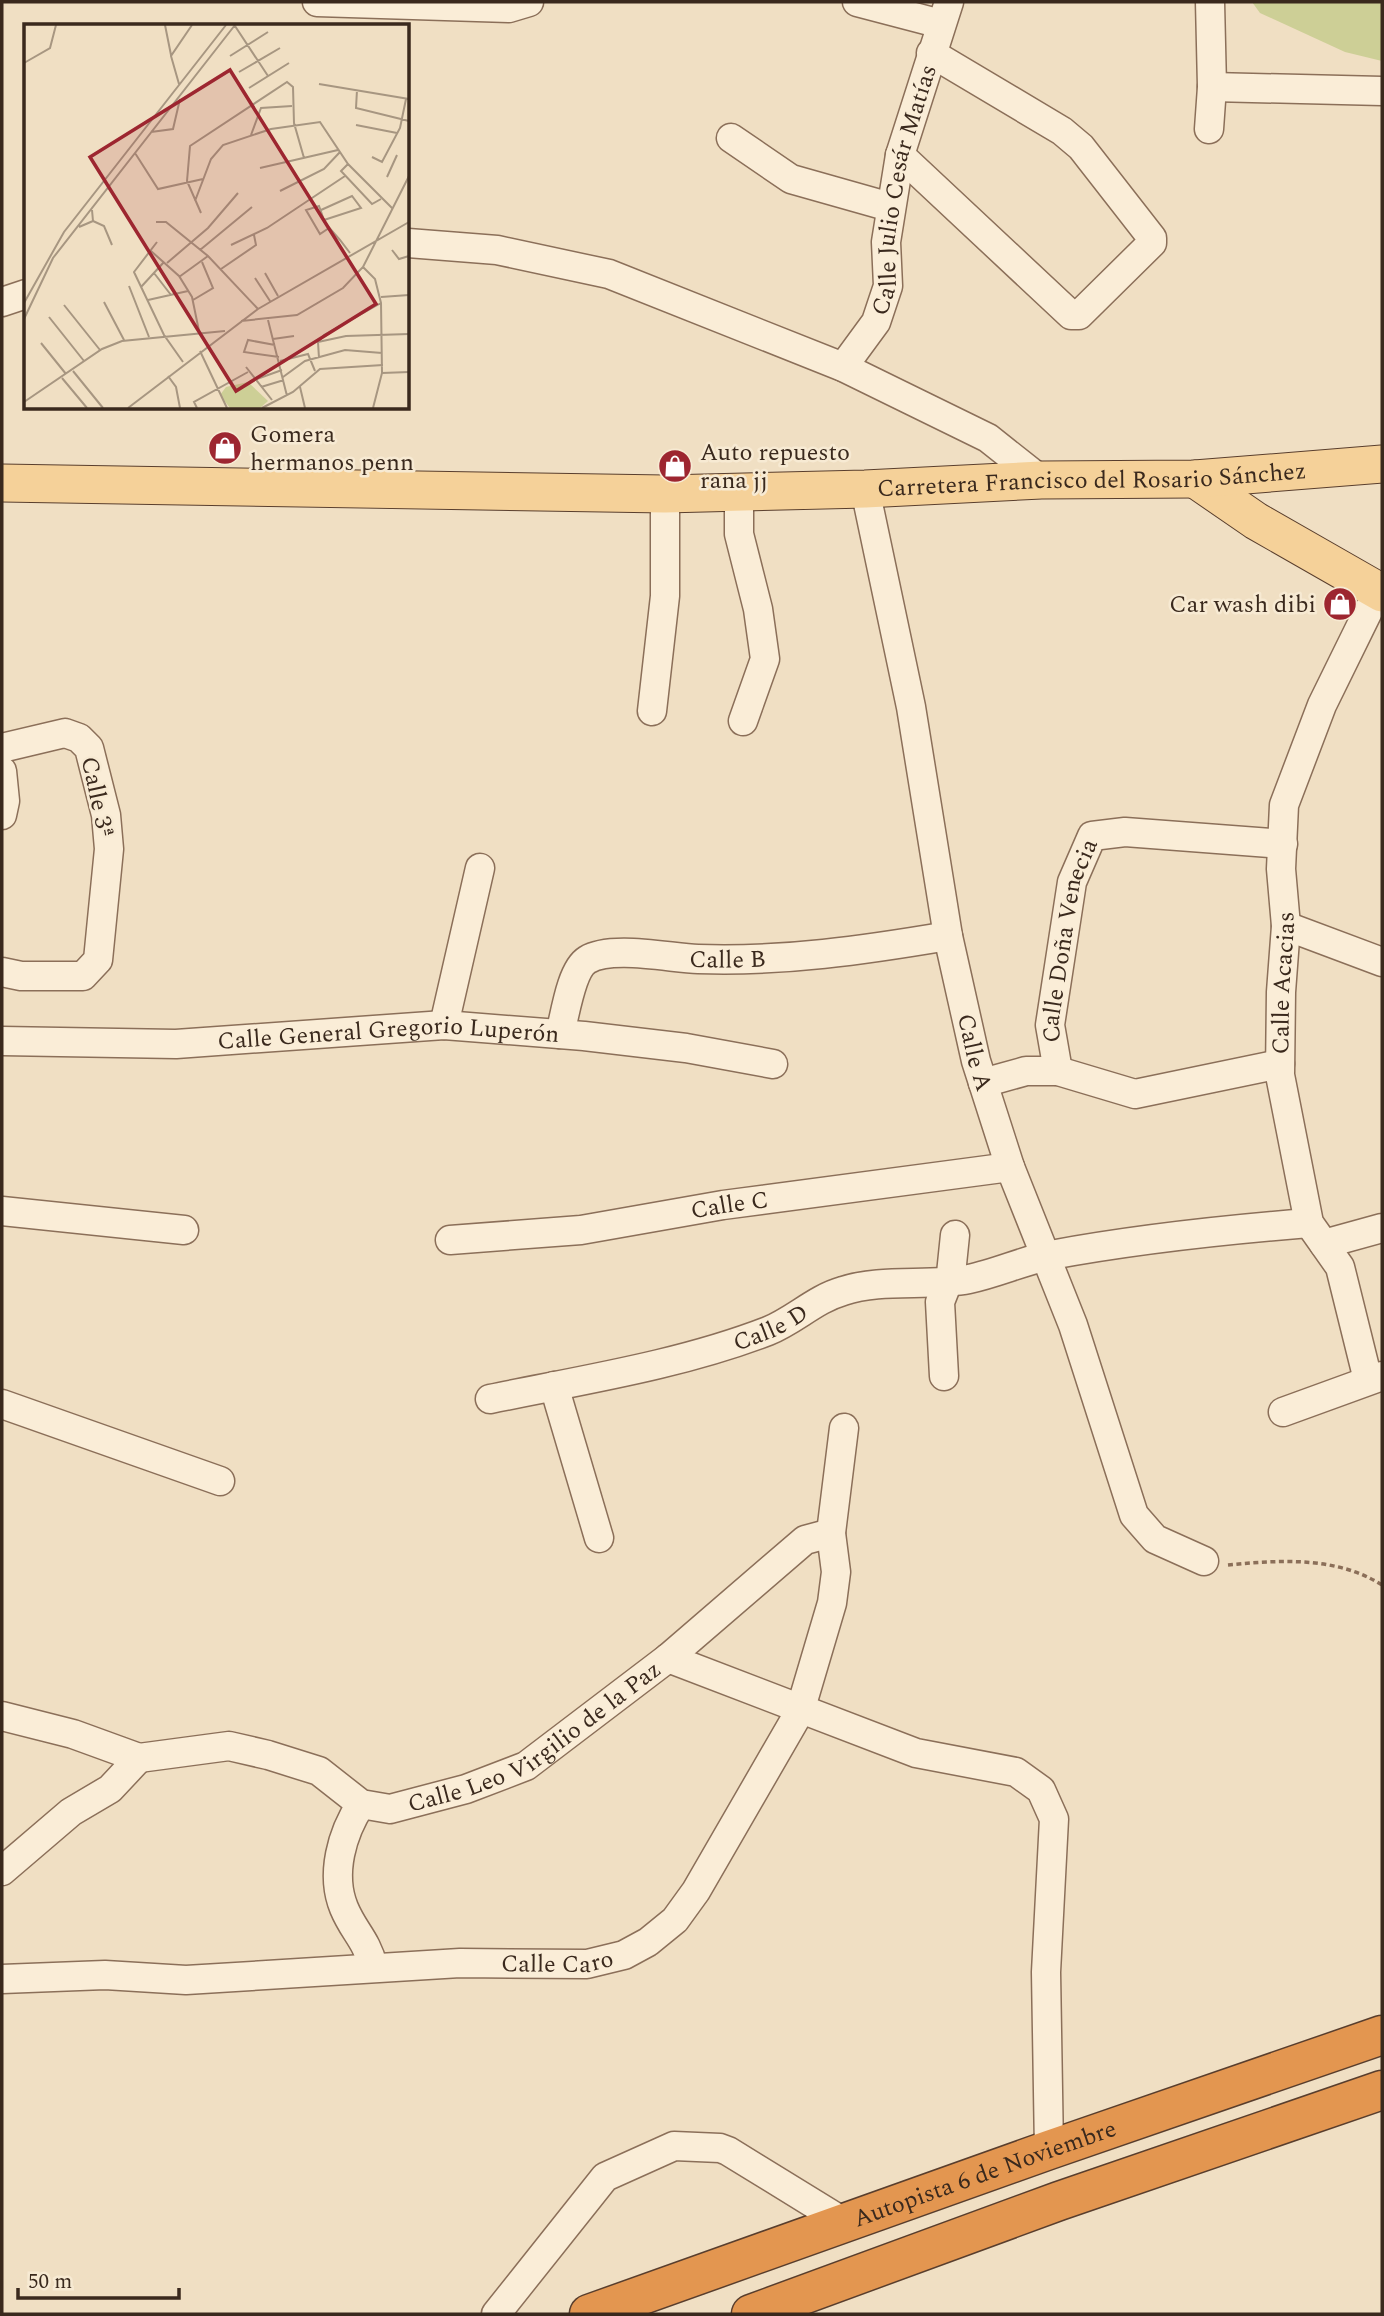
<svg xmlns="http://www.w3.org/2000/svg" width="1384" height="2316" font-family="Spectral,serif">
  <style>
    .green { fill: #cdcf96 }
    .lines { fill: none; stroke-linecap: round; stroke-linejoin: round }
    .minor-casing { stroke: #8b6f59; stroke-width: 31 }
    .major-casing { stroke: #593e2d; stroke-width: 39 }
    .highway-casing { stroke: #593e2d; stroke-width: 41 }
    .path { stroke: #8b6f59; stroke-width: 3.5; stroke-dasharray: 5 3.5; stroke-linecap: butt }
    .minor { stroke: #faedd7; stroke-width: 28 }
    .major { stroke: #f5d199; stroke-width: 37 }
    .highway { stroke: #e39650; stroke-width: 38 }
    .labels { text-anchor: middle; stroke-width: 5; stroke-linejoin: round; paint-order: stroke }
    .street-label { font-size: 24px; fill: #3a291d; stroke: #f7ead3 }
    .poi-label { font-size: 24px; fill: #3a291d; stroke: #f7ead3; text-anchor: start }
    .inset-road { fill: none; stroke: #a79681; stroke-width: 2 }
    .view { fill: #9d2630; fill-opacity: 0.15; stroke: #9d2630; stroke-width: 3.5 }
    .inset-edge { fill: none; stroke: #3a291d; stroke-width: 3.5 }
  </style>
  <rect width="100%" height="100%" fill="#f0dfc3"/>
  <path class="green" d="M1252 2H1382V61L1345 52 1260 13Z"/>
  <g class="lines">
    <g class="minor-casing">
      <g id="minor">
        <path d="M317 2 509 8 529 2"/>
        <path d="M857 2 941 24"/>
        <path d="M1212 87 1382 91"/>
        <path d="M1209 129 1212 87 1210 2"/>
        <path d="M731 138 791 179 890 207"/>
        <path d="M900 155 1071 315H1079L1152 243V238L1081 147 1062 131 931 53"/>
        <path d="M408 243 497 250 609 274 843 367 988 438 1041 480"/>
        <path d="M2 302 26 294"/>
        <path id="s1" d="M843 367 876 322 888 286 886 242 900 155 949 2"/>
        <path id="s2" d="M865 489 911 707 948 936 976 1061 1010 1167 1073 1325 1134 1515 1155 1539 1204 1561"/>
        <path d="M739 492V534L758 609 765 659 743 721"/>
        <path d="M652 711 665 596V494"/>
        <path d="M2 748 65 733 79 738 89 748 106 815 109 849 98 960 83 976H21L2 972"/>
        <path d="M2 771 5 801 2 815"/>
        <path d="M1286 926 1382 962"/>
        <path d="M444 1025 480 868"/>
        <path id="s3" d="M560 1034C565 1015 571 970 587 960 611 945 670 958 698 959 783 962 865 950 948 936"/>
        <path id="s4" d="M2 1041 176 1044 444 1025 584 1036 686 1048 773 1064"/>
        <path id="s5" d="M1058 1071 1050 1025 1072 882 1092 836 1125 832 1283 844"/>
        <path d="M983 1083 1026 1071H1058L1135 1094 1280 1064"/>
        <path d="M2 1211 184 1230"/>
        <path id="s6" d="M450 1240 581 1230 723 1205 1010 1167"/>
        <path d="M1324 1244 1382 1228"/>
        <path d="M944 1376 940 1302 951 1274 955 1235"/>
        <path id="s7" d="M1368 1380 1340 1267 1309 1223 1280 1075 1281 992 1286 926 1281 869 1284 805 1322 705 1378 591"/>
        <path d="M554 1386 599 1538"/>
        <path id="s8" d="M490 1399C582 1380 680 1365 768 1331 795 1320 815 1299 843 1291 882 1278 928 1287 969 1279 997 1273 1023 1261 1051 1255 1137 1239 1222 1230 1309 1223"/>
        <path d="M2 1404 220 1481"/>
        <path d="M1283 1412 1382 1376"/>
        <path d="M668 1658 916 1753 1016 1772 1041 1790 1054 1819 1046 1972 1049 2150"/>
        <path id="s9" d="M2 1716 73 1734 139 1758 229 1746 268 1755 319 1771 361 1804 390 1809 466 1789 526 1766 668 1658 805 1540 831 1533"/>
        <path d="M361 1804C342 1833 330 1874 344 1908 354 1932 366 1939 373 1966"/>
        <path d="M2 1871 71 1812 110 1789 139 1758"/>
        <path id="s10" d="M2 1979 105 1975 186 1980 460 1963 587 1964 624 1955 648 1942 675 1920 696 1891 800 1711 832 1603 836 1572 831 1533 844 1428"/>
        <path d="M496 2314 605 2177 674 2146 720 2148 728 2151 845 2223"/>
      </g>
    </g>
    <g class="major-casing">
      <g id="major">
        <path d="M1195 479 1256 521 1382 593"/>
        <path id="s11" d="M2 483 665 494 865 489 1041 480 1195 479 1382 464"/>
      </g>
    </g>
    <g class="highway-casing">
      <g id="highway">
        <path id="s12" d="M589 2314 1049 2150 1382 2035"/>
        <path d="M751 2314 1059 2201 1382 2090"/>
      </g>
    </g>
    <path class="path" d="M1228 1565C1280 1560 1336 1556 1382 1585"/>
    <use href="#minor" class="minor"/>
    <use href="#major" class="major"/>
    <use href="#highway" class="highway"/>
  </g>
  <defs>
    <g id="shop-disc" transform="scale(1.75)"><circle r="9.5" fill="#9d2630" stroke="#f7ead3"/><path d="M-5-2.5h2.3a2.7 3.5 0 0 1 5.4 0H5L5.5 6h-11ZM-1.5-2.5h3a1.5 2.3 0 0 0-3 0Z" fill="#fff"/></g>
  </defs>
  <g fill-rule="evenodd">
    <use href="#shop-disc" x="225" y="448"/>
    <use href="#shop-disc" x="675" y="466"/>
    <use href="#shop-disc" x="1340" y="604"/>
  </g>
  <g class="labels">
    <g class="street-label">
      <text dy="8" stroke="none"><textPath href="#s1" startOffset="192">Calle Julio Cesár Matías</textPath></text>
      <text dy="8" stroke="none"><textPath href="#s11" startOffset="1090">Carretera Francisco del Rosario Sánchez</textPath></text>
      <text transform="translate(98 797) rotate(78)" y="8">Calle 3ª</text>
      <text dy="8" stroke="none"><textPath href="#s5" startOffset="133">Calle Doña Venecia</textPath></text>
      <text dy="8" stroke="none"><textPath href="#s3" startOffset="222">Calle B</textPath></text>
      <text dy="8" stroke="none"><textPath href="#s7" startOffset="413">Calle Acacias</textPath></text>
      <text dy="8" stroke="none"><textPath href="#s4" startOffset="387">Calle General Gregorio Luperón</textPath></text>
      <text dy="8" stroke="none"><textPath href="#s2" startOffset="574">Calle A</textPath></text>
      <text dy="8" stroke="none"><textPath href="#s6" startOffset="282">Calle C</textPath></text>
      <text dy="8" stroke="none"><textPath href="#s8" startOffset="290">Calle D</textPath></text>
      <text dy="8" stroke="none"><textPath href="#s9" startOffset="574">Calle Leo Virgilio de la Paz</textPath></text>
      <text dy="8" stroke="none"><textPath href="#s10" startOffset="556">Calle Caro</textPath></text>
      <text dy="8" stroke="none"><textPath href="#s12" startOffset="420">Autopista 6 de Noviembre</textPath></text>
    </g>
    <g class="poi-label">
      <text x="250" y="442">Gomera<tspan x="250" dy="28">hermanos penn</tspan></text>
      <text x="700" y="460">Auto repuesto<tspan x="700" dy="28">rana jj</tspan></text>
      <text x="1316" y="612" text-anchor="end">Car wash dibi</text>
    </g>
  </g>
  <g transform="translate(24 24)">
    <rect width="385" height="385" fill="#f0dfc3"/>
    <path d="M224 358 244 377 236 384H206L196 371 202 363Z" fill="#cdcf96"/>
    <path class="inset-road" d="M141 1 147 31M211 2 244 52M206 32 244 8M0 39 26 24 32 1M215 48 256 24M155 60 147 32 168 1M295 60 385 75M225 64 265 39M333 66 332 84 385 97M332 101 373 109M127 108 149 105 156 75M227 111 237 84 268 82M111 129 134 165 179 155M348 133 358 138 376 104 382 75M324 140 317 147 348 180 357 175M236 144 314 126M363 153 373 131M256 167 300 145 316 128M171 177 187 135 199 121 247 105 296 98 324 140 368 184M297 186 328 172 337 184 300 196M177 189 163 157 166 122 263 58 269 63 270 99 280 134M69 197 80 202 88 221M132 198H142L184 232 234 285M55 203 69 197 68 186M305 204 296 210 282 186 295 182 301 199 316 216 326 229M133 218 110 248 140 311 159 338M207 221 243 204 321 152M176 226 228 183M368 226 375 235 385 232M127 227 155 252 168 273 175 307M143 239 184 204 214 169M339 243 351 255 357 279 358 349 349 384M197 245 232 221 230 211M130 249 147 271M241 249 254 272M155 253 184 232M231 254 246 277M105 262 125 313M117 263 140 238M357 273 385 271M124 276 164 267M169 276 189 264 178 238M80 278 100 316M0 279 40 208 202 1M40 281 76 326M25 293 60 337M0 295 29 234 211 1M244 296 263 372M217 297 273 291 319 264 339 243 385 152M249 315 270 312M294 318 322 312 385 310M17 319 42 350M251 321 224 316 220 328 255 333M176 327 203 384M295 334 294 318 300 311 357 279M256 337 284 330 291 347M222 343 248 376M49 347 79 384M358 349 385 348M144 352 152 363 156 384M259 353 281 337 321 326 358 329M38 354 63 384M230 356 258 346M237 363 260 356M276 363 281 384M0 378 78 325 98 317 201 307M104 384 234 285 385 198M173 384 170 378 224 348M238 384 269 368 296 345 359 341"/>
    <path class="view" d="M206 46 352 280 212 367 66 133Z"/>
    <rect width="385" height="385" class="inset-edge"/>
  </g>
  <rect width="1384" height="2316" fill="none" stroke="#3a291d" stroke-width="7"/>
  <path d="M18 2288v10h161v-10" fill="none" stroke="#3a291d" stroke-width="3.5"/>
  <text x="28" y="2288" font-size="21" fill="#3a291d" stroke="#f7ead3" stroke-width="5" paint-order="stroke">50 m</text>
</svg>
